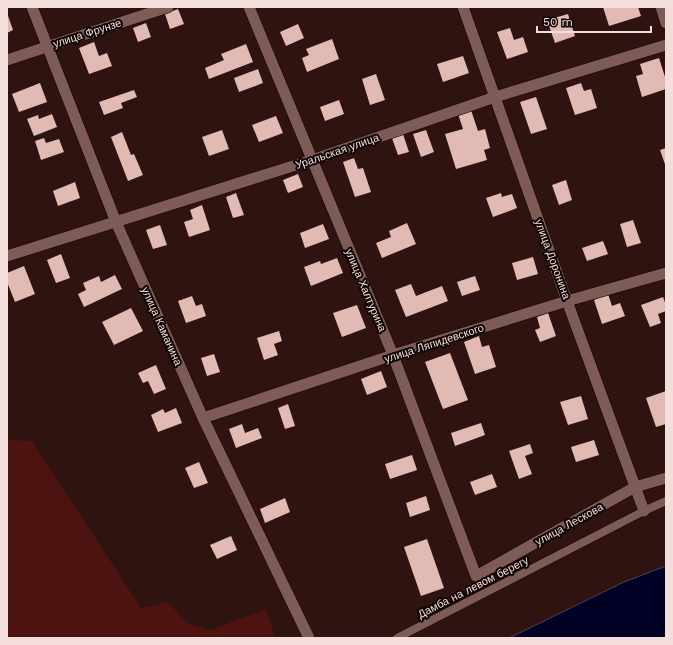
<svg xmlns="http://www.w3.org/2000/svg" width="673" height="645" font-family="'Work Sans',sans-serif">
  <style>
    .green { fill: #4d1310 }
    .water { fill: #000124; stroke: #49435b }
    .building { fill: #e1bab4 }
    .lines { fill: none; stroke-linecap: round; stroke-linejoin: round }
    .service-casing { stroke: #160101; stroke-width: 9 }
    .minor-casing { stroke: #160101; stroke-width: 12 }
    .service { stroke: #7d5b56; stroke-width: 8 }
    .minor { stroke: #7d5b56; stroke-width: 11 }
    .labels { text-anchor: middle; stroke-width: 4; stroke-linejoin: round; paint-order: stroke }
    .street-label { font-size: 11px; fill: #f3dedb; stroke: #0f0404 }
  </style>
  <rect width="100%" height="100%" fill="#2f1311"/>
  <path class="green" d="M7 436 9 440 32 441 141 608 168 602 187 623 210 630 266 609 275 638H7Z"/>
  <path class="water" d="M666 566V638H509L624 582Z"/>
  <g class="building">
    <path d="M603 7H638L641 16 609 26Z"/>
    <path d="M178 9 184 24 170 29 165 14Z"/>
    <path d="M7 13 13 30 7 33Z"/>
    <path d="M568 14 575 36 555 43 547 20Z"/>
    <path d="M146 23 151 37 138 42 133 28Z"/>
    <path d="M298 24 304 38 286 46 280 32Z"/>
    <path d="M510 28 514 40 523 37 528 52 507 59 497 32Z"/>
    <path d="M332 39 339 59 307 72 302 58 309 55 306 49Z"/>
    <path d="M94 42 99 56 107 53 112 66 89 74 79 48Z"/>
    <path d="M246 44 253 62 209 79 205 68 224 60 221 54Z"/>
    <path d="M463 56 469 73 443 82 437 64Z"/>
    <path d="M659 58 666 80V89L642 97 636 76 643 74 640 64Z"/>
    <path d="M258 69 263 83 239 92 234 78Z"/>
    <path d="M376 74 385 100 370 105 362 79Z"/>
    <path d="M40 83 47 102 19 112 12 94Z"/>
    <path d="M581 83 584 91 591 89 597 108 575 115 566 88Z"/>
    <path d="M134 90 137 97 121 103 123 108 104 115 99 102Z"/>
    <path d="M536 97 547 129 531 134 520 102Z"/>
    <path d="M339 100 344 114 325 121 320 107Z"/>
    <path d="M471 110 478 131 485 129 490 148 484 150 487 160 456 169 445 134 463 129 458 114Z"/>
    <path d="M52 114 57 127 34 136 27 119 38 115 39 119Z"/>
    <path d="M276 116 283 133 259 142 252 125Z"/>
    <path d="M222 130 229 149 209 156 202 137Z"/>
    <path d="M426 130 434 152 421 157 413 134Z"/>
    <path d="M122 132 131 155 134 154 143 175 128 181 111 137Z"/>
    <path d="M403 134 409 152 398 155 392 138Z"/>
    <path d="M44 138 46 143 59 139 64 152 41 160 35 141Z"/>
    <path d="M666 148V167L660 150Z"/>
    <path d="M354 158 358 169 363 168 371 192 355 197 343 162Z"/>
    <path d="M298 174 303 187 288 193 283 180Z"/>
    <path d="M566 180 572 200 559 205 552 185Z"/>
    <path d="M75 182 80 198 58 206 53 191Z"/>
    <path d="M236 193 244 215 233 218 226 197Z"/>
    <path d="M501 193 502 197 512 194 517 208 493 217 486 198Z"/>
    <path d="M202 205 210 230 189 237 184 222 193 219 190 210Z"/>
    <path d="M633 220 641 243 627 247 620 224Z"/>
    <path d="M407 223 416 244 382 258 376 243 391 237 389 231Z"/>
    <path d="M323 224 329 239 305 248 300 233Z"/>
    <path d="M160 225 167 245 153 249 146 230Z"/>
    <path d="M603 241 608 254 587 261 582 248Z"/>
    <path d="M61 254 70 278 56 283 47 260Z"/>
    <path d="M533 257 538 274 517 280 512 263Z"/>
    <path d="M337 258 343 273 311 286 304 267 320 261 321 264Z"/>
    <path d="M24 266 35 294 15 302 7 282V273Z"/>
    <path d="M115 275 122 289 84 307 78 294 86 290 83 283 99 276 101 282Z"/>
    <path d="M475 276 480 290 462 296 457 282Z"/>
    <path d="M411 284 416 296 442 286 448 301 406 317 395 290Z"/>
    <path d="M608 294 612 306 620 303 625 316 602 324 594 300Z"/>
    <path d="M192 296 196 306 202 304 206 316 186 323 178 301Z"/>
    <path d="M663 297 666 305V311L658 314 661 323 650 327 641 305Z"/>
    <path d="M357 305 366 328 342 337 333 313Z"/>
    <path d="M131 308 143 331 114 345 102 322Z"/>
    <path d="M548 313 556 336 540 342 535 330 540 328 537 317Z"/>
    <path d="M279 331 282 341 274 344 278 355 264 360 257 338Z"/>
    <path d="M479 336 482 347 489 345 496 367 475 374 464 342Z"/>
    <path d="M450 353 468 400 443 409 425 362Z"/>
    <path d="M214 354 220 372 207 376 201 358Z"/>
    <path d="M156 365 166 389 154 394 148 381 143 383 138 373Z"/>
    <path d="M381 371 387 387 367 395 361 379Z"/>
    <path d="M666 391V424L656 427 646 398Z"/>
    <path d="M581 396 588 419 568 425 560 402Z"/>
    <path d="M288 404 295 426 285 429 278 408Z"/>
    <path d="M176 408 182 423 158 432 151 415 163 409 165 413Z"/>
    <path d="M481 423 485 435 455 446 451 433Z"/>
    <path d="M242 424 245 433 258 428 262 438 236 448 229 429Z"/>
    <path d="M594 440 599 455 576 462 571 447Z"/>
    <path d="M530 444 533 453 525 456 532 474 519 479 509 451Z"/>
    <path d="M412 455 417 470 390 479 385 464Z"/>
    <path d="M199 462 208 483 194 488 185 468Z"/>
    <path d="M492 474 497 487 475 495 470 482Z"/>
    <path d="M426 496 430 510 410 517 406 503Z"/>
    <path d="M285 498 290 512 265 523 260 509Z"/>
    <path d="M231 536 237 550 217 559 210 545Z"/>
    <path d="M427 539 444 588 421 596 404 547Z"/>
  </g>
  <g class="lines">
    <g class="service-casing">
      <path id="service" d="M397 638 644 511 666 501"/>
    </g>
    <g class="minor-casing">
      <g id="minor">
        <path d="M32 7 116 222 203 418 309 638"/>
        <path d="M249 7 393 355 476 576 635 487 666 478"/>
        <path d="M463 7 567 301 644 511"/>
        <path d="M661 7 666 23"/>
        <path d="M7 60 168 7"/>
        <path d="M7 256 312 160 495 97 666 45"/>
        <path d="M203 418 393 355 567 301 666 273"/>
      </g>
    </g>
    <use href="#service" class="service"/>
    <use href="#minor" class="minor"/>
  </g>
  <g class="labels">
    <g class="street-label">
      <text transform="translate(87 33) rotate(-18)" y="4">улица Фрунзе</text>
      <text transform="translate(337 151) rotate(-19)" y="4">Уральская улица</text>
      <text transform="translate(553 259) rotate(70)" y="4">улица Доронина</text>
      <text transform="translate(366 290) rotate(67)" y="4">улица Халтурина</text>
      <text transform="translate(162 326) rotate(66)" y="4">улица Каманина</text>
      <text transform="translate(434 343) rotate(-18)" y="4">улица Ляпидевского</text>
      <text transform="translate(569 524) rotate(-29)" y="4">улица Лескова</text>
      <text transform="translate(473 587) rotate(-27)" y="4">Дамба на левом берегу</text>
    </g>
  </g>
  <rect width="673" height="645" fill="none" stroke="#f3dedb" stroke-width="16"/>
  <path d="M537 26v6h114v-6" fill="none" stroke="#f3dedb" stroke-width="2"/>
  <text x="543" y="26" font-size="12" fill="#f3dedb" stroke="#0f0404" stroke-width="3" paint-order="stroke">50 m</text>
</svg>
